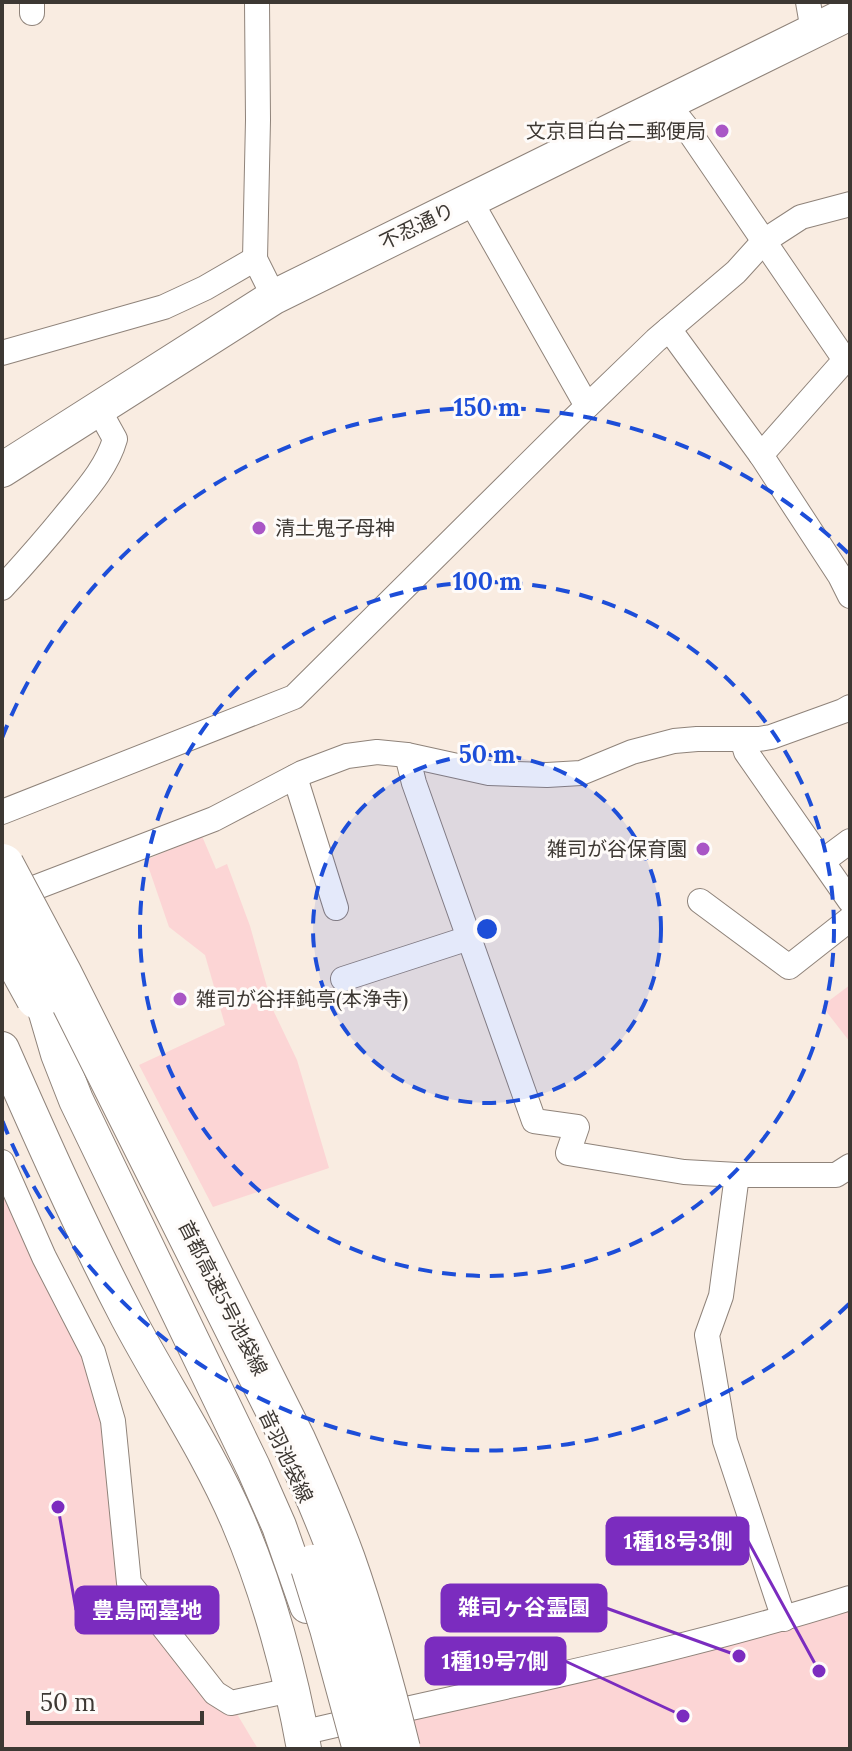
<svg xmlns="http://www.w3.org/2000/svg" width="852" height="1751" font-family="Lora,'Noto Sans JP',serif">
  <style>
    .green { fill: #fcd5d5 }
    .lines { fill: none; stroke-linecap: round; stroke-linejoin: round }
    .street-casing { stroke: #8f837a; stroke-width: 26 }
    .secondary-casing { stroke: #8f837a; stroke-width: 36 }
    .street { stroke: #fff; stroke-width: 24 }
    .secondary { stroke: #fff; stroke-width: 34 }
    .highway-bridge-casing { stroke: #8f837a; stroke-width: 46; stroke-linecap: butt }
    .highway-bridge { stroke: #fff; stroke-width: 44 }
    .ring { fill: none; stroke: #1d4ed8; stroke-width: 4; stroke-dasharray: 14 10 }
    .poi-dot { fill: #a956c6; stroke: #fefbf9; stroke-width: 3 }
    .labels { text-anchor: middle; stroke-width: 6; stroke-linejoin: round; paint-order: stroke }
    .poi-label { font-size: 20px; fill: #3d3833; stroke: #fefbf9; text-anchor: end }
    .street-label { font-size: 20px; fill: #3d3833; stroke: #fefbf9 }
    .centre { fill: #1d4ed8; stroke: #fefbf9; stroke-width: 4 }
    .ring-label { font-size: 24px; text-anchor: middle; font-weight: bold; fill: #1d4ed8; stroke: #fefbf9; stroke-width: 6; stroke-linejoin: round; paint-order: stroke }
    .leader { fill: none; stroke: #7b2cbf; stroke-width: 3 }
    .callout-dot { fill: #7b2cbf; stroke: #fefbf9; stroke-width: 3 }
    .callout { fill: #7b2cbf; stroke: #7b2cbf; stroke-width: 3 }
    .callout-label { font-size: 22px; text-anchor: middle; font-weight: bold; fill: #fff }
  </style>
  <rect width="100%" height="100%" fill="#f9ece1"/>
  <g class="green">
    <path d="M202 836 216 869 227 864 250 926 274 1012 297 1060 329 1168 213 1207 139 1065 225 1025 205 955 169 927 146 860Z"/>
    <path d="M850 985V1042L822 1006Z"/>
    <path d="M2 1183 81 1352 104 1425 122 1588 237 1714 258 1749H2Z"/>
    <path d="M850 1596V1749H416L408 1716Z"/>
  </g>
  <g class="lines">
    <g class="street-casing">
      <g id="street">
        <path d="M32 2V13"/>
        <path d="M257 2 258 120 255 259 274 297"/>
        <path d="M808 2 813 31"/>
        <path d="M667 103 686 127 845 360 761 455"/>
        <path d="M470 200 587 406"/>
        <path d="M669 329 761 455 840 576 850 596"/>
        <path d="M2 353 164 307 205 288 255 259"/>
        <path d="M2 588C25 563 47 538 68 512 86 490 107 467 115 439L99 410"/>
        <path d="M742 739 746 752 850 901"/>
        <path d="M407 755 414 783 534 1121 577 1127 568 1153 684 1172 737 1175H836L850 1166"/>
        <path d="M295 777 336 908"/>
        <path d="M2 812 294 697 575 418 656 340 736 272 764 241 801 217 850 204"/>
        <path d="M823 861 850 841"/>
        <path d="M8 898 214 819 302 773 347 756 377 752 407 755 489 773 547 775 581 773 632 752 674 741 697 739H759L771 737 843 711 850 707"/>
        <path d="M700 901 789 967 850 919"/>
        <path d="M343 979 469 938"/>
        <path d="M2 1162 44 1257 93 1352 113 1421 129 1583 215 1693 231 1703 291 1690"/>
        <path d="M737 1175 721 1296 707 1335 725 1441 784 1619"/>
        <path d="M301 1733C484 1690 670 1655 850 1598"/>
      </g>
    </g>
    <g class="secondary-casing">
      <g id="secondary">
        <path d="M2 470 274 297 850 13"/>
        <path d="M34 972 58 1054 76 1100 253 1467 279 1526 307 1606"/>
        <path d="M2 1049C42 1140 82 1230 128 1318 164 1386 208 1451 238 1521 268 1591 291 1675 304 1749"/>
      </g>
    </g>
    <use href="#street" class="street"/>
    <use href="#secondary" class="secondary"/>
    <g class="highway-bridge-casing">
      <g id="highway-bridge">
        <path d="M2 866 60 975 293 1440C311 1480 328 1519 343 1560 365 1622 382 1685 398 1749"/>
        <path d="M2 932 38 997"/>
        <path d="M313 1567 332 1628 365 1749"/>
      </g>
    </g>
    <use href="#highway-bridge" class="highway-bridge"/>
  </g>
  <circle cx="487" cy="929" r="174" fill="#1d4ed8" fill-opacity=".12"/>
  <g class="ring">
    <circle cx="487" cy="929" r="174"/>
    <circle cx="487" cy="929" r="347"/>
    <path d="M849 1304A521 521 0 0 1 2 1120M2 738A521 521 0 0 1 849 554"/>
  </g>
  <g class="poi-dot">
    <circle cx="722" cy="131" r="8"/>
    <circle cx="259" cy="528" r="8"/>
    <circle cx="703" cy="849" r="8"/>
    <circle cx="180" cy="999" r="8"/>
  </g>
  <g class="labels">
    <g class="poi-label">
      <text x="706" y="138">文京目白台二郵便局</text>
      <text x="275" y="535" text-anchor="start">清土鬼子母神</text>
      <text x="687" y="856">雑司が谷保育園</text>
      <text x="196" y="1006" text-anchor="start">雑司が谷拝鈍亭(本浄寺)</text>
    </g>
    <g class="street-label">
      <text transform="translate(417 226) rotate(-26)" y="7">不忍通り</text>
      <text transform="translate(223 1298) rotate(63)" y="7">首都高速5号池袋線</text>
      <text transform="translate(286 1456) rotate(65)" y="7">音羽池袋線</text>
    </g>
  </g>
  <circle cx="487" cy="929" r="12" class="centre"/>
  <g class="ring-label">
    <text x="487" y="416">150 m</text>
    <text x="487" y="590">100 m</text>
    <text x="487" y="763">50 m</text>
  </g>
  <path class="leader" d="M819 1671L748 1541M739 1656L606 1608M58 1507L76 1610M683 1716L565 1661"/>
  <g class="callout-dot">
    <circle cx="819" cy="1671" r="8"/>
    <circle cx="739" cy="1656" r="8"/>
    <circle cx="58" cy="1507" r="8"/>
    <circle cx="683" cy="1716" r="8"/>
  </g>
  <g class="callout">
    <rect x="607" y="1518" width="141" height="46" rx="8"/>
    <rect x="442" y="1585" width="164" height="46" rx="8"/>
    <rect x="76" y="1587" width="142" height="46" rx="8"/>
    <rect x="426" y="1638" width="139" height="46" rx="8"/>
  </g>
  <g class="callout-label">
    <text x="678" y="1549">1種18号3側</text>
    <text x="524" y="1615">雑司ヶ谷霊園</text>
    <text x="147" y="1618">豊島岡墓地</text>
    <text x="495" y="1669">1種19号7側</text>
  </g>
  <rect width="852" height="1751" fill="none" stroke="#3d3833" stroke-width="8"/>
  <path d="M28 1711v12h174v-12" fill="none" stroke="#3d3833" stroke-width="4"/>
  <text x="40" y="1711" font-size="24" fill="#3d3833" stroke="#fefbf9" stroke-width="6" paint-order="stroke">50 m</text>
</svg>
